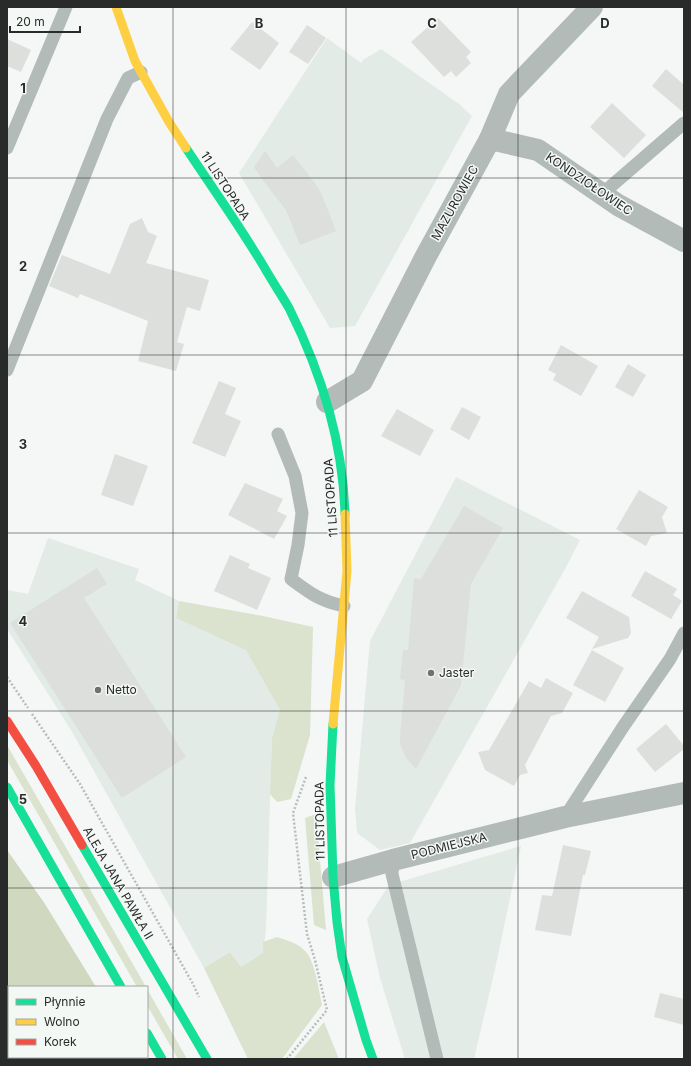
<svg xmlns="http://www.w3.org/2000/svg" width="691" height="1066" font-family="Inter,sans-serif">
  <style>
    .built { fill: #e2ebe6 }
    .green { fill: #dbe2ce }
    .forest { fill: #d0d9bf }
    .building { fill: #dddfdd }
    .lines { fill: none; stroke-linecap: round; stroke-linejoin: round }
    .path { stroke: #b8bcba; stroke-width: 2.5; stroke-dasharray: 2 2; stroke-linecap: butt }
    .lane { stroke: #b3bbb9; stroke-width: 13 }
    .street { stroke: #b3bbb9; stroke-width: 22 }
    .fast { stroke: #16e098; stroke-width: 9 }
    .slow { stroke: #ffcf43; stroke-width: 9 }
    .jam { stroke: #f24e42; stroke-width: 9 }
    .grid { fill: none; stroke: #292b2a; stroke-width: 1; stroke-opacity: 0.55 }
    .poi-dot { fill: #707271; stroke: #f3f8f5; stroke-width: 1.5 }
    .labels { text-anchor: middle; stroke-width: 3; stroke-linejoin: round; paint-order: stroke }
    .street-label { font-size: 12px; fill: #292b2a; stroke: #f3f8f5 }
    .poi-label { font-size: 12px; fill: #292b2a; stroke: #f3f8f5; text-anchor: start }
    .grid-label { font-size: 13px; text-anchor: middle; font-weight: bold; fill: #292b2a; stroke: #f3f8f5; stroke-width: 3; stroke-linejoin: round; paint-order: stroke }
  </style>
  <rect width="100%" height="100%" fill="#f4f7f5"/>
  <g class="built">
    <path d="M327 38 361 63 363 60 381 49 459 104 472 116 355 326 330 328 239 173Z"/>
    <path d="M456 477 580 540 565 569 410 843 380 850 357 833 355 809 370 641Z"/>
    <path d="M48 538 139 569 135 580 179 601 176 618 246 649 280 710 272 738 266 929 263 953 241 967 230 952 204 968 71 730 7 629V590L28 594Z"/>
    <path d="M521 846 495 969 474 1059H405L380 978 367 919 389 885Z"/>
  </g>
  <g class="green">
    <path d="M179 601 263 616 313 627 310 735 291 799 277 802 270 794 272 738 280 710 246 650 176 618Z"/>
    <path d="M7 745 146 987H137L7 760Z"/>
    <path d="M316 814 326 930 314 925 305 818Z"/>
    <path d="M277 937C286 940 298 943 305 951 315 960 319 992 322 1005L282 1059H248L204 968 230 952 241 967 263 953V942Z"/>
    <path d="M147 989 187 1059H178L147 1005Z"/>
    <path d="M324 1022 339 1059H293Z"/>
  </g>
  <path class="forest" d="M7 850 45 904 96 987H9V1057H139L140 1059H7Z"/>
  <g class="building">
    <path d="M438 18 471 52 466 57 471 63 456 77 451 71 444 77 411 42Z"/>
    <path d="M252 22 279 43 260 70 230 49Z"/>
    <path d="M307 25 326 38 308 64 289 52Z"/>
    <path d="M7 39 31 50 21 72 7 66Z"/>
    <path d="M666 69 684 85V113L652 86Z"/>
    <path d="M612 103 646 135 624 158 590 127Z"/>
    <path d="M265 151 277 168 293 155 317 186 322 195 336 231 300 245 286 210 262 179 254 167Z"/>
    <path d="M142 218 148 232 157 236 146 263 209 280 200 311 187 307 177 342 184 344 176 371 138 361 148 321 80 294 78 298 49 286 62 255 110 274 130 224Z"/>
    <path d="M561 345 598 366 581 396 553 380 556 374 548 370Z"/>
    <path d="M628 364 646 375 633 397 615 387Z"/>
    <path d="M219 381 236 388 225 414 241 421 225 457 192 443Z"/>
    <path d="M462 407 481 417 469 440 450 429Z"/>
    <path d="M397 409 434 430 420 456 381 436Z"/>
    <path d="M115 454 148 466 133 506 101 495Z"/>
    <path d="M245 483 283 499 277 511 287 516 274 539 228 515Z"/>
    <path d="M639 490 668 507 662 517 667 533 651 536 646 546 616 529Z"/>
    <path d="M464 506 503 528 471 584 461 685 416 769 406 758 404 753 400 744V737L405 680 400 679 403 650H408L414 578 421 579Z"/>
    <path d="M230 555 250 564 248 568 271 578 257 610 214 591Z"/>
    <path d="M97 568 107 584 84 598 186 757 122 798 10 623Z"/>
    <path d="M645 571 677 589 673 595 682 601 671 619 631 596Z"/>
    <path d="M582 591 629 617 631 633 628 638 592 649 599 637 566 618Z"/>
    <path d="M592 650 624 668 605 702 573 685Z"/>
    <path d="M546 678 573 693 562 713 551 716 525 765 528 773 520 775 514 786 485 770 478 752 489 750 529 681 541 688Z"/>
    <path d="M666 724 684 746V749L655 772 636 749Z"/>
    <path d="M563 845 591 851 585 875H583L571 936 535 930 542 895 552 896Z"/>
    <path d="M660 993 684 999V1025L654 1017Z"/>
  </g>
  <g class="lines">
    <g class="path">
      <path d="M7 677 28 708"/>
      <path d="M32 714 80 784 193 984 199 997"/>
      <path d="M287 1059 327 1010 315 960 307 934 293 813 306 777"/>
    </g>
    <g class="lane">
      <path d="M7 148 66 7"/>
      <path d="M602 194 684 123"/>
      <path d="M7 370 107 119 128 78 141 72"/>
      <path d="M278 434 295 476 302 513 298 545 291 579C310 593 320 601 344 606"/>
      <path d="M565 817 623 727 670 659 684 633"/>
      <path d="M393 860 392 874 437 1059"/>
    </g>
    <g class="street">
      <path d="M490 139 538 150 618 205 684 241"/>
      <path d="M327 402 362 381 426 256 490 139 509 94 592 7"/>
      <path d="M333 877 393 860 565 817 684 793"/>
    </g>
    <g class="fast">
      <path d="M186 148C213 189 242 229 267 272 274 284 282 296 289 308 321 372 343 442 345 514"/>
      <path d="M333 724 330 785 333 877 337 922 342 957 366 1040 373 1059"/>
      <path d="M7 787 121 987"/>
      <path d="M82 845 207 1059"/>
      <path d="M147 1033 162 1059"/>
    </g>
    <g class="slow">
      <path d="M116 7 135 61 169 122 186 148"/>
      <path d="M333 724 347 571 345 514"/>
    </g>
    <path class="jam" d="M7 721 36 766 82 845"/>
  </g>
  <path class="grid" d="M173 7V1059M346 7V1059M518 7V1059M7 178H684M7 355H684M7 533H684M7 711H684M7 888H684"/>
  <g class="poi-dot">
    <circle cx="431" cy="673" r="4"/>
    <circle cx="98" cy="690" r="4"/>
  </g>
  <g class="labels">
    <g class="street-label">
      <text transform="translate(589 184) rotate(34)" y="4">KONDZIOŁOWIEC</text>
      <text transform="translate(225 186) rotate(57)" y="4">11 LISTOPADA</text>
      <text transform="translate(455 203) rotate(-61)" y="4">MAZUROWIEC</text>
      <text transform="translate(331 498) rotate(-94)" y="4">11 LISTOPADA</text>
      <text transform="translate(320 821) rotate(-91)" y="4">11 LISTOPADA</text>
      <text transform="translate(449 846) rotate(-14)" y="4">PODMIEJSKA</text>
      <text transform="translate(118 883) rotate(60)" y="4">ALEJA JANA PAWŁA II</text>
    </g>
    <g class="poi-label">
      <text x="439" y="677">Jaster</text>
      <text x="106" y="694">Netto</text>
    </g>
  </g>
  <g class="grid-label">
    <text x="259" y="28">B</text>
    <text x="432" y="28">C</text>
    <text x="605" y="28">D</text>
    <text x="23" y="93">1</text>
    <text x="23" y="271">2</text>
    <text x="23" y="449">3</text>
    <text x="23" y="626">4</text>
    <text x="23" y="804">5</text>
  </g>
  <rect width="691" height="1066" fill="none" stroke="#292b2a" stroke-width="16"/>
  <rect x="8" y="986" width="140" height="72" fill="#f3f8f5" stroke="#a2a6a4"/>
  <rect x="16" y="999" width="20" height="6" fill="#16e098" stroke="#a2a6a4"/>
  <text x="44" y="1006" font-size="12" fill="#292b2a">Płynnie</text>
  <rect x="16" y="1019" width="20" height="6" fill="#ffcf43" stroke="#a2a6a4"/>
  <text x="44" y="1026" font-size="12" fill="#292b2a">Wolno</text>
  <rect x="16" y="1039" width="20" height="6" fill="#f24e42" stroke="#a2a6a4"/>
  <text x="44" y="1046" font-size="12" fill="#292b2a">Korek</text>
  <path d="M10 26v6h70v-6" fill="none" stroke="#292b2a" stroke-width="2"/>
  <text x="16" y="26" font-size="12" fill="#292b2a" stroke="#f3f8f5" stroke-width="3" paint-order="stroke">20 m</text>
</svg>
